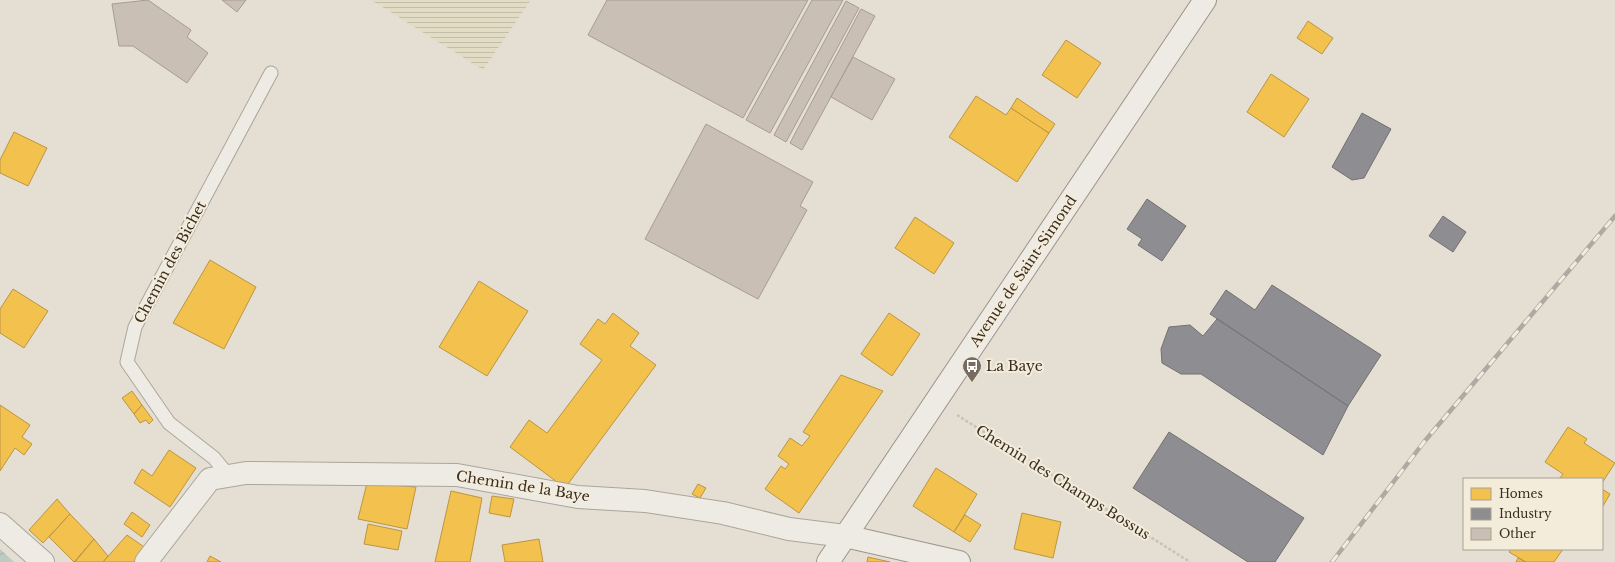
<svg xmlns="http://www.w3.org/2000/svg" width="1615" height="562" font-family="'Libre Baskerville',serif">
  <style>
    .farmland { fill: url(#farmland-rules) }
    .water { fill: url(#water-waves) }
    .homes { fill: #f2c14e; stroke: #bb9541 }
    .industry { fill: #8d8d92; stroke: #747071 }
    .building { fill: #c9bfb4; stroke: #a69c92 }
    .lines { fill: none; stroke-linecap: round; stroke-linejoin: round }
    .lane-casing { stroke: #aba59b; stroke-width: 15 }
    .street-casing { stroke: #aba59b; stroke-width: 24 }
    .secondary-casing { stroke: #9b948b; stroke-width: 24 }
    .path { stroke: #c6c2bb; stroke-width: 2.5; stroke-dasharray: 3 2; stroke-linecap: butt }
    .lane { stroke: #eeebe4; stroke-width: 13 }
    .street { stroke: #eeebe4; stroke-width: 22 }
    .secondary { stroke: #eeebe4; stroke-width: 22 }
    .rail-casing { stroke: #aea9a3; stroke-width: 4.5 }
    .rail { stroke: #f4ecdb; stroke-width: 3; stroke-dasharray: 9; stroke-linecap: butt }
    .labels { text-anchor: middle; stroke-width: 4; stroke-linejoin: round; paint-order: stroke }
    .street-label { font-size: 14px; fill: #3a2e23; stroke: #f4ecdb }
    .poi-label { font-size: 14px; fill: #3a2e23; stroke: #f4ecdb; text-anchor: start }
  </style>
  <defs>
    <pattern id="farmland-rules" width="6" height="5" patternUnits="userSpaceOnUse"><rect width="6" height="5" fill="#e3dcc5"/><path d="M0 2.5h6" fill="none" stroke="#c4bda9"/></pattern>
    <pattern id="water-waves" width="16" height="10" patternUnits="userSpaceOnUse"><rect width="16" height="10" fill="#bdcac2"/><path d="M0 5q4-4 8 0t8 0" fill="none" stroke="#a3aea6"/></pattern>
  </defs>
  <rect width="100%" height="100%" fill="#e5dfd3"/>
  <path class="farmland" d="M371 0H531L483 70Z"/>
  <path class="water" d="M0 549 14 562H0Z"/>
  <g class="homes">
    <path d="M1308 21 1333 38 1322 54 1297 38Z"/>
    <path d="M1066 40 1101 63 1077 98 1042 75Z"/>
    <path d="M1271 74 1309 99 1284 137 1247 112Z"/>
    <path d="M976 96 1006 115 1011 108 1049 133 1017 182 949 137Z"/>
    <path d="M1017 98 1055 124 1049 133 1011 108Z"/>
    <path d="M14 132 47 148 28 186 0 173V160Z"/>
    <path d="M915 217 954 243 934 274 895 248Z"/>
    <path d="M210 260 256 287 224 349 173 323Z"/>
    <path d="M479 281 528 311 487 376 439 347Z"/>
    <path d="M13 289 48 311 24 348 0 333V309Z"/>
    <path d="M613 313 639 333 630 346 656 365 565 488 510 447 529 420 547 433 602 360 580 344 598 319 605 324Z"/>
    <path d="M889 313 920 334 892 376 861 354Z"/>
    <path d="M841 375 883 391 799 513 765 489 781 466 785 469 789 464 778 456 790 438 802 446 810 436 803 432Z"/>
    <path d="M132 391 142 405 134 414 122 398Z"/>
    <path d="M0 405 30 425 22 437 32 444 24 455 15 448 0 471Z"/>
    <path d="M142 405 153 420 149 424 146 420 140 423 134 414Z"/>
    <path d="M1568 427 1587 439 1584 443 1615 463 1602 483V479H1561L1560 478 1563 474 1545 462Z"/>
    <path d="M169 450 196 468 170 507 134 483 142 469 152 476Z"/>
    <path d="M936 468 977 494 954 532 913 506Z"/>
    <path d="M367 483 416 487 407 529 358 519Z"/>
    <path d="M698 484 706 488 700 498 692 494Z"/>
    <path d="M1602 489 1610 494 1603 506 1602 505Z"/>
    <path d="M451 491 482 498 470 562H435Z"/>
    <path d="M492 496 514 499 510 517 489 513Z"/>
    <path d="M57 499 70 514 43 543 29 530Z"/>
    <path d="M132 512 150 525 142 537 124 524Z"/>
    <path d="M1022 513 1061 522 1053 558 1014 549Z"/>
    <path d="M70 514 94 539 74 562 49 537Z"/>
    <path d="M965 515 981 525 970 542 954 532Z"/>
    <path d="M368 524 402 531 398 550 364 544Z"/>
    <path d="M127 535 147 549 137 562H103Z"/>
    <path d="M94 539 108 556 103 562H75Z"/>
    <path d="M539 539 543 562H505L502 545Z"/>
    <path d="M1511 549H1563L1554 562H1526L1509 552Z"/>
    <path d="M210 556 221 562H207Z"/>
    <path d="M868 557 890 562H867Z"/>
    <path d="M1518 558 1526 562H1516Z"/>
  </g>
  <g class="industry">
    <path d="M1362 113 1391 129 1364 178 1352 180 1332 167Z"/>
    <path d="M1147 199 1186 226 1162 261 1138 245 1142 239 1127 229Z"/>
    <path d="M1443 216 1466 232 1453 252 1429 236Z"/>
    <path d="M1272 285 1381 355 1348 406 1210 314 1226 290 1255 310Z"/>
    <path d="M1217 319 1348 406 1323 455 1201 374H1181L1162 363 1161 349 1169 327 1190 325 1203 336Z"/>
    <path d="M1169 432 1304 518 1275 562H1248L1133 488Z"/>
  </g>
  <g class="building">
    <path d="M148 0 191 30 187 37 208 53 187 83 133 46H119L112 4Z"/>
    <path d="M222 0H246L237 12Z"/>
    <path d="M607 0H808L743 118 588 35Z"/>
    <path d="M812 0H843L770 133 746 120Z"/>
    <path d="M846 1 859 8 786 142 774 135Z"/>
    <path d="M861 9 875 16 802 150 790 143Z"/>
    <path d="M853 57 895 79 872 120 831 97Z"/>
    <path d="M706 124 813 182 800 206 807 210 758 299 645 239Z"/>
  </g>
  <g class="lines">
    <g class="lane-casing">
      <path id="lane" d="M228 475 214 458 169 423 127 362 135 327 271 73"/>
    </g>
    <g class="street-casing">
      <g id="street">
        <path d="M0 524 43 562"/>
        <path d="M146 562 210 479 246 473 457 475 578 497 645 501 723 513 789 529 845 536"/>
      </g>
    </g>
    <g class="secondary-casing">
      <g id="secondary">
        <path d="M845 536 959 562"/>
        <path d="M828 562 1205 0"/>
      </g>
    </g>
    <path class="path" d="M957 415 1190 562"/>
    <use href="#lane" class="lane"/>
    <use href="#street" class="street"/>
    <use href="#secondary" class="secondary"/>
    <g class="rail-casing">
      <path id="rail" d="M1332 562 1424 442 1615 216"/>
    </g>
    <use href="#rail" class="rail"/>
  </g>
  <defs>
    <g id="bus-pin" transform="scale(1)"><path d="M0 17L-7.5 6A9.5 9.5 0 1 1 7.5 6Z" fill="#766c61" stroke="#f4ecdb"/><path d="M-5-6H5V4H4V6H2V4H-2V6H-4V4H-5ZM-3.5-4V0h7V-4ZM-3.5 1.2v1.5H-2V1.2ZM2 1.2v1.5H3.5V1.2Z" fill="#fff"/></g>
  </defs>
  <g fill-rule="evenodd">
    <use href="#bus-pin" x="972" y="366"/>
  </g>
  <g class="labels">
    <g class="street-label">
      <text transform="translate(170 262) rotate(-62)" y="5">Chemin des Bichet</text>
      <text transform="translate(1023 271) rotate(-56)" y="5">Avenue de Saint-Simond</text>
      <text transform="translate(1063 482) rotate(32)" y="5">Chemin des Champs Bossus</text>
      <text transform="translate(523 486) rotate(9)" y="5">Chemin de la Baye</text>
    </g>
    <g class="poi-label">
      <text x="986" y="371">La Baye</text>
    </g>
  </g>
  <rect x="1463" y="478" width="140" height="72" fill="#f4ecdb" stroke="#aaa091"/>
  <rect x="1471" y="488" width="20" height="12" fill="#f2c14e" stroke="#aaa091"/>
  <text x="1499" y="498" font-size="12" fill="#3a2e23">Homes</text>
  <rect x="1471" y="508" width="20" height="12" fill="#8d8d92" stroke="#aaa091"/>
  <text x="1499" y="518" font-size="12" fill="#3a2e23">Industry</text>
  <rect x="1471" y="528" width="20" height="12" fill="#c9bfb4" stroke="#aaa091"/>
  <text x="1499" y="538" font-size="12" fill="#3a2e23">Other</text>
</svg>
